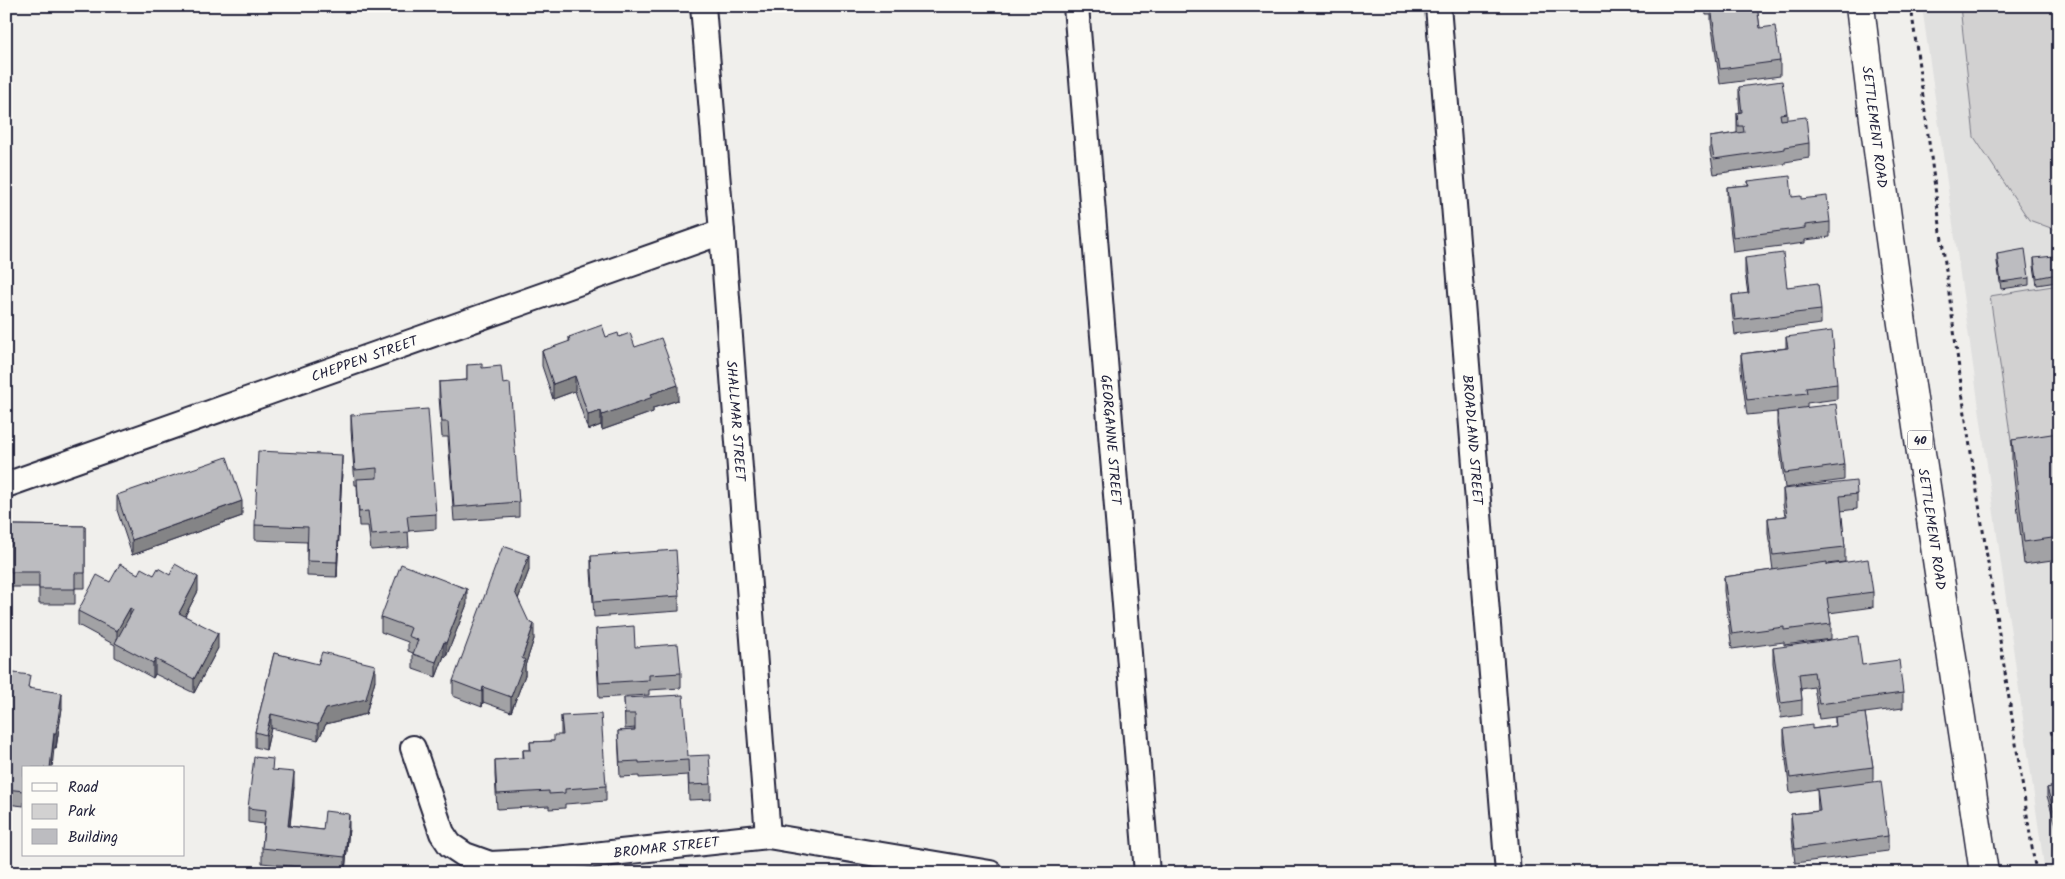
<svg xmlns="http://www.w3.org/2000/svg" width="2065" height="879" font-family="Kalam,sans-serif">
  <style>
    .built { fill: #e0e0df }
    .green { fill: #d2d1d1; stroke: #7a7a86 }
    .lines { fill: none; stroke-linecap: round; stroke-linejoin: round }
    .street-casing { stroke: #22223b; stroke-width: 28 }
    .primary-casing { stroke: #22223b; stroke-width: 31 }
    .path { stroke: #22223b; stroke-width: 3; stroke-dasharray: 4 4; stroke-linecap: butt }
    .street { stroke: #fdfcf7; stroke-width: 24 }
    .primary { stroke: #fdfcf7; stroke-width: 28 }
    .wall { fill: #a2a2a5; stroke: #22223b }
    .shaded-wall { fill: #848486; stroke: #22223b }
    .building { fill: #bcbcc0; stroke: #22223b }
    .labels { text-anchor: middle; stroke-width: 5; stroke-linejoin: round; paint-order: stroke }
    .shield { fill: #fdfcf7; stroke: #646373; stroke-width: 1 }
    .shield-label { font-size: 12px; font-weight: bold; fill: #22223b }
    .street-label { font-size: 14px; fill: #22223b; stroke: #fdfcf7 }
  </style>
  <rect width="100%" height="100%" fill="#f0efec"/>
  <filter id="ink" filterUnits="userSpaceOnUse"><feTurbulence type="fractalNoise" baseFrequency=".02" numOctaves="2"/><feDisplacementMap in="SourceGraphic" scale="10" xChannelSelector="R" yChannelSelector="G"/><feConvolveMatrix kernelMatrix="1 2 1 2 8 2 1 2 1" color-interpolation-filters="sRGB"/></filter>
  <g filter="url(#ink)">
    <path class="built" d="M1922 6H2059V873H2045Z"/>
    <g class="green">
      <path d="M1960 6H2059V231L2029 220 1974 137Z"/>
      <path d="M2059 285V448L2013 454 1990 296Z"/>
    </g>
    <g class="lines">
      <g class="street-casing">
        <g id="street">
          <path id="s1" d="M703 6 722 232 768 836"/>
          <path id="s2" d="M1076 6 1147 873"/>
          <path id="s3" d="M1438 6 1508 873"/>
          <path id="s4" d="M6 485 722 232"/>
          <path id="s5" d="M413 748 442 833 450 845 465 855 490 864 529 862 768 836 990 873"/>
        </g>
      </g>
      <g class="primary-casing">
        <g id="primary">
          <path id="s6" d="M1860 6C1894 296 1942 584 1984 873"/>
        </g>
      </g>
      <g class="path">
        <path d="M1911 6 1965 414 2036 873"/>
        <path d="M2051 731 2059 754"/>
      </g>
      <use href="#street" class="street"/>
      <use href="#primary" class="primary"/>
    </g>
    <g class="wall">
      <path d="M1702 6H1757L1760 28 1780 61V76L1720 84 1711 21V15H1706L1705 7H1702Z"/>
      <path d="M1739 87 1787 113V119L1809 143V158L1785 162V164L1714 174 1710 151V137L1737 133V113L1740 112 1739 102Z"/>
      <path d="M1748 181 1792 197 1801 199 1830 222V237L1805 240V243L1733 252 1727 202V187L1748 185Z"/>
      <path d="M1997 254 2029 278V285L2001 289 1997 262Z"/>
      <path d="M1745 258 1821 310V324L1735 335 1732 310V295L1748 294 1745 273Z"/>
      <path d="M2034 258 2057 274V282L2037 285 2034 266Z"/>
      <path d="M569 337H619L635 347 678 400 653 408V412L602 430 601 425 588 430 575 391 553 399 542 366V351L569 342Z"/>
      <path d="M1786 337 1837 384V399L1807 403V407L1844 465V480L1785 488 1777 426V412L1747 415 1741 369V354L1786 348Z"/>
      <path d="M467 365 482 368 503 384 519 502V517L454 521 448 437H442L439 397V382L467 380Z"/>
      <path d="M351 415 436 514V529L408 531 409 547 371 550 368 526H359L357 485H355L351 430Z"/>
      <path d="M2012 440H2059V559L2024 564 2012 461Z"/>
      <path d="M342 470 337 577 307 576V542L255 540V525Z"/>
      <path d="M1783 489 1857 494V509L1841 511 1845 547V562L1827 564V565L1873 592V607L1829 613 1831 624V639L1784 645V642L1732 649 1724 591V577L1773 570 1768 533V518L1785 516 1783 504Z"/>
      <path d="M117 495 242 516 132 555 117 510Z"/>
      <path d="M11 525 85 526V588H75V604H39V587H11Z"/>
      <path d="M591 556 679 596V611L594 617 591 571Z"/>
      <path d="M529 570 518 599 534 639 525 666V675L511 712 483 702 482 707 453 696V681Z"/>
      <path d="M138 574 154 575 198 591 185 616 218 648 194 693 155 674 153 678 115 657V645L78 625V611L110 582Z"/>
      <path d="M467 604 446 657 444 656 436 677 413 669V653L408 651V642L381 632V617Z"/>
      <path d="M596 629 635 647 681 673V688L649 690V695L599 698 596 644Z"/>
      <path d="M1773 648 1862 665 1903 693V708L1865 713 1873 767V782L1888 836V851L1795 863 1791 829V814L1818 811 1817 789 1790 793 1784 744V729H1812L1835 726V717L1819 719 1814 687 1801 689 1802 700V715L1781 718 1773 663Z"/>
      <path d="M274 653 375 680 366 714 326 724 318 740 271 728 266 750 255 747V732Z"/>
      <path d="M6 672 30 688 62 708 56 748H54L24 768V806L6 804Z"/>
      <path d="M624 698 688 756 711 784V799L689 800 688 775 639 778V776L620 777 618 731 635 730V728L625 729Z"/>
      <path d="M561 716 606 786V801L565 804V808L549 809V806L497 809 495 775V760L523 758V750H530V742L554 741 561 735Z"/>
      <path d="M273 770 294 787 290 826 323 830 349 828 345 872 262 863V848L264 824 248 822V808Z"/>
      <path d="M2059 785V835L2047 796V788Z"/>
    </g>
    <g class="shaded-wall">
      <path d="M575 376V391L553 399V384Z"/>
      <path d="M678 385V400L653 408V412L602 430V415L651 394Z"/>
      <path d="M601 411V425L588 430V415Z"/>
      <path d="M342 455V470L337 577V562Z"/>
      <path d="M242 501V516L132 555V540Z"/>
      <path d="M529 555V570L515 607V592Z"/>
      <path d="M198 577V591L179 627V613Z"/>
      <path d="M467 589V604L446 657V643Z"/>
      <path d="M130 608V623L117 644V631Z"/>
      <path d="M534 624V639L525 666V675L511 712V697L522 658Z"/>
      <path d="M218 633V648L194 693V679Z"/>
      <path d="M444 642V656L436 677V662Z"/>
      <path d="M155 659V674L153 678V663Z"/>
      <path d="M375 665V680L366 714 326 724 318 740V725L326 709Z"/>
      <path d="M483 687V702L482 707V692Z"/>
      <path d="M62 693V708L56 748V733Z"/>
      <path d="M271 714V728L266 750V735Z"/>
      <path d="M54 733V748L52 768H50Z"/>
      <path d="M294 772V787L288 841V826Z"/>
      <path d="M349 814V828L345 872V857Z"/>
    </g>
    <g class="building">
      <path d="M1714 6H1757L1760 28 1775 26 1780 61 1720 69 1711 7Z"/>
      <path d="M1782 81 1787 113 1780 114 1781 120 1806 117 1809 143 1785 147V149L1714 159 1710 137 1744 132 1743 126H1738L1737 113 1742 112 1739 87Z"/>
      <path d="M1790 176 1792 197 1801 196V199L1827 196 1830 222 1805 225V228L1733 237 1727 187 1749 185 1748 181Z"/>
      <path d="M2025 249 2029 278 2001 282 1997 254Z"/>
      <path d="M1783 253 1787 287 1818 283 1821 310 1735 320 1732 295 1749 293 1745 258Z"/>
      <path d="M2054 256 2057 274 2037 278 2034 258Z"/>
      <path d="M602 325 606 337 618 333 619 337 630 333 635 347 661 338 678 385 651 394 653 397 602 415 601 411 588 415 575 376 553 384 542 351 570 341 569 337Z"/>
      <path d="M1832 331 1837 384 1806 388 1807 393 1747 400 1741 354 1788 348 1786 337Z"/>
      <path d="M482 364V368L501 366 503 384 510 383 519 502 454 507 448 422H442L439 382 467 380V365Z"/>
      <path d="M1836 404 1844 465 1785 473 1777 411Z"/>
      <path d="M428 409 436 514 407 516 409 532 371 535 368 511 359 512 357 479 377 478V468L355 470 351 415Z"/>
      <path d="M2058 433 2059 440V537L2024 542 2012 440Z"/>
      <path d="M258 451 342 455 337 562 307 561 308 527 255 525Z"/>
      <path d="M227 457 242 501 132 540 117 495Z"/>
      <path d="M1856 481 1857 494 1840 496 1845 547 1773 555 1768 518 1787 516 1783 489Z"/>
      <path d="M11 525 85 526V573H75V589H39V572H11Z"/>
      <path d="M503 546 529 555 515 592 529 622 534 624 522 658 525 660 511 697 483 687 482 692 453 681Z"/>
      <path d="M676 550 679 596 594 602 591 556Z"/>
      <path d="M1868 559 1873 592 1827 598 1831 624 1784 630V627L1732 634 1724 577 1827 562V565Z"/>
      <path d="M120 564 138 574 141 568 154 575 158 568 170 575 175 564 198 577 179 613 218 633 194 679 155 659 153 663 115 643 133 610 130 608 117 631 78 611 97 575 110 582Z"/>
      <path d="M401 564 467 589 446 643 444 642 436 662 413 654 418 640 408 636 411 628 381 617Z"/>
      <path d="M634 626 635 647 678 644 681 673 649 675V680L599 683 596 629Z"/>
      <path d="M1858 636 1862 665 1899 660 1903 693 1819 704 1814 672 1799 674 1802 700 1781 703 1773 648Z"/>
      <path d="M322 652 375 665 366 699 326 709 318 725 271 714 266 735 255 732 274 653 318 664Z"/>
      <path d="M6 672 30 675 28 688 62 693 56 733H54L50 768H24V791L6 789Z"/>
      <path d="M683 695 688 756 709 755 711 784 689 785 688 760 639 763V761L620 762 618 731 635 730V714H625L624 698Z"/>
      <path d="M1865 713 1873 767 1790 778 1784 729 1812 725V729L1836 726 1835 717Z"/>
      <path d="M601 714 606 786 565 789V793L549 794V791L497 794 495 760 524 758 523 750H531L530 742 554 741V735H563L561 716Z"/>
      <path d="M254 757 273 759 272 770 294 772 288 826 323 830 325 811 349 814 345 857 262 848 266 810 248 808Z"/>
      <path d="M1881 781 1888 836 1795 849 1791 814 1820 811 1817 789Z"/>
      <path d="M2059 785V828L2047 788Z"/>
    </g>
  </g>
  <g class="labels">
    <rect class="shield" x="1907.5" y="430.5" width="25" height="19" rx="4"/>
    <g class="shield-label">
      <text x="1920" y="444">40</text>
    </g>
    <g class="street-label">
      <text dy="5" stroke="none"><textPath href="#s6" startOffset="122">SETTLEMENT ROAD</textPath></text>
      <text dy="5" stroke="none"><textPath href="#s4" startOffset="380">CHEPPEN STREET</textPath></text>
      <text dy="5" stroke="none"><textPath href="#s1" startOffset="416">SHALLMAR STREET</textPath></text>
      <text dy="5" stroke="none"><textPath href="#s2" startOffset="435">GEORGANNE STREET</textPath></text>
      <text dy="5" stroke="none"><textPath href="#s3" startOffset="435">BROADLAND STREET</textPath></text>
      <text dy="5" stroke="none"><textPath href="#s6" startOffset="528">SETTLEMENT ROAD</textPath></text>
      <text dy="5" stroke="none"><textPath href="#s5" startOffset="326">BROMAR STREET</textPath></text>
    </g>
  </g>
  <rect width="2065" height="879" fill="none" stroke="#fdfcf7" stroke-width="25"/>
  <rect x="12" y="12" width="2040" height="854" fill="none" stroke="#22223b" stroke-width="2" filter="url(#ink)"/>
  <rect x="22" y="766" width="162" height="90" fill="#fdfcf7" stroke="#a5a5ac"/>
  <rect x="32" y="783" width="25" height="8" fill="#fdfcf7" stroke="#a5a5ac"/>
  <text x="68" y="792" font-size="15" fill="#22223b">Road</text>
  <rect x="32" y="804" width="25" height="15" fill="#d2d1d1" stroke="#a5a5ac"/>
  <text x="68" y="816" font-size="15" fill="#22223b">Park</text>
  <rect x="32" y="829" width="25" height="15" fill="#bcbcc0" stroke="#a5a5ac"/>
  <text x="68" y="842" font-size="15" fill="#22223b">Building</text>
</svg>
